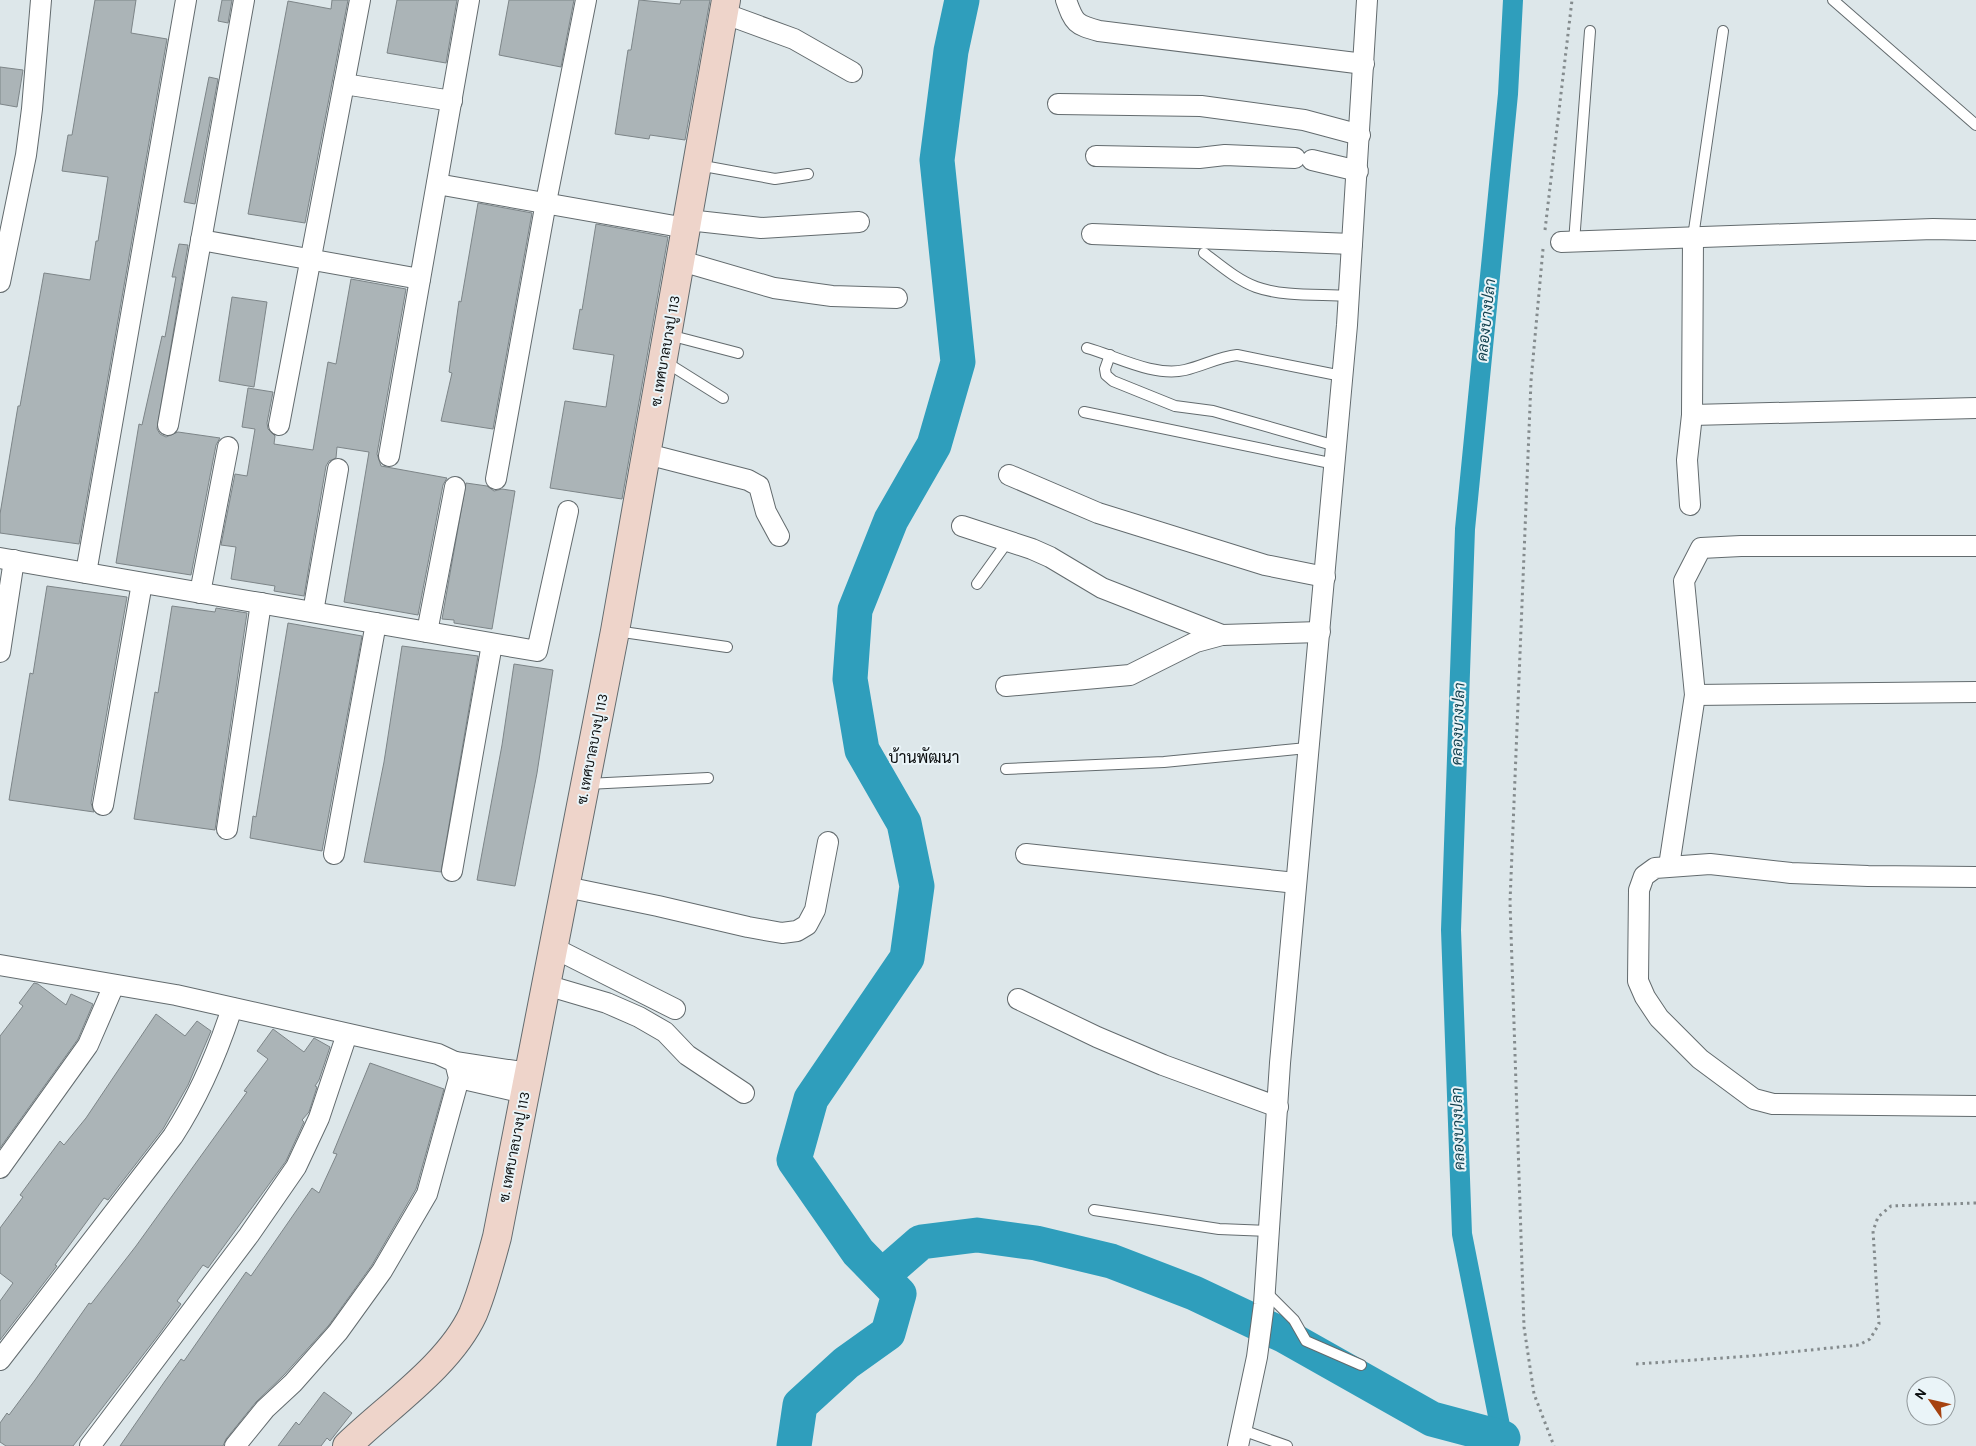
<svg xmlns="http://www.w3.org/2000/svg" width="1976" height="1446" font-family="Karla,Sarabun,sans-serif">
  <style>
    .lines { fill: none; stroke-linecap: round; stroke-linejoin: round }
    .canal { stroke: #2f9ebc; stroke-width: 20 }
    .river { stroke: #2f9ebc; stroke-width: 35 }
    .building { fill: #abb4b7; stroke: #7d8588 }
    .lane-casing { stroke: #636b6e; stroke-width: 12 }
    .street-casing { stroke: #636b6e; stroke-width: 22 }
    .secondary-casing { stroke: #636b6e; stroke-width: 30 }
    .path { stroke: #848b8d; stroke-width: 3; stroke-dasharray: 2.5 4; stroke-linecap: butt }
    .lane { stroke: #fff; stroke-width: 10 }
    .street { stroke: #fff; stroke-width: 20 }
    .secondary { stroke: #eed4ca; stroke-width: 28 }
    .labels { text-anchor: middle; stroke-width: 4; stroke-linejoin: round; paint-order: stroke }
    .street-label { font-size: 14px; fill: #0c0f10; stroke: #eaf4f8 }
    .water-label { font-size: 15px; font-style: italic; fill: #13414f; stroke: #eaf4f8 }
    .quarter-label { font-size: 16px; fill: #0c0f10; stroke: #eaf4f8 }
  </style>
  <rect width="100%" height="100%" fill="#dde7ea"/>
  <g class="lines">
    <path class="canal" d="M1504 1446 1462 1234 1451 930 1465 529 1508 94 1513 0"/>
    <g class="river">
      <path d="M882 1276 921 1242 977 1235 1036 1243 1111 1261 1194 1293 1285 1336 1432 1419 1503 1438"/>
      <path d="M794 1446 800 1405 846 1363 888 1333 899 1294 858 1252 794 1160 811 1099 907 958 917 886 904 823 862 750 850 679 855 610 891 520 934 445 958 362 937 160 951 51 962 0"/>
    </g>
  </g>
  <g class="building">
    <path d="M95 0H136L131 33 167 39 79 544 0 533V514L18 406H20L44 273 90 280 96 241H98L108 177 62 171 68 135H72Z"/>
    <path d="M222 0H232L228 23 218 21Z"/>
    <path d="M332 0H348L305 223 248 214 288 1 331 9Z"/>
    <path d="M397 0H457L446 63 387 53Z"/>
    <path d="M509 0H574L561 67 499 55Z"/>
    <path d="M639 0 680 4 681 0H710L685 140 650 135 649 139 615 134 628 50H631Z"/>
    <path d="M0 67 23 70 17 107 0 104Z"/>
    <path d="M209 77 218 79 195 204 184 202Z"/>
    <path d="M478 203 532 213 493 429 441 421 452 373 449 372 459 301 461 302Z"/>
    <path d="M596 224 668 237 622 499 550 488 565 401 606 407 614 355 573 349 580 309 582 310Z"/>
    <path d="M179 244 188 245 157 429 160 434 166 437 178 432 220 438 216 445 191 575 116 563 139 424 142 425 162 336 165 337 176 277H172Z"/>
    <path d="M351 279 406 289 377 454 381 466 447 478 443 485 418 615 344 602 369 452 337 447 336 458 329 461 326 466 304 596 274 591 275 586 231 579 236 547 221 545 235 474 247 476 255 429 242 427 248 388 273 392 267 423 268 429 275 436 274 444 313 450 328 362 336 364Z"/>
    <path d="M232 297 267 302 254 387 219 381Z"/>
    <path d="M466 483 487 486 494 491 502 489 515 491 492 629 454 623V620L442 619Z"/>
    <path d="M47 586 127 597 91 803 94 812 9 800 30 673 33 674Z"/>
    <path d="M172 606 215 612 216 608 247 613 215 830 134 819 155 692 158 693Z"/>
    <path d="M288 623 362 636 322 851 250 838 253 816 256 817Z"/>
    <path d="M402 646 478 656 441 872 364 862 384 762Z"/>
    <path d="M514 664 553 670 537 773 515 886 477 880 502 745Z"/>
    <path d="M34 983 38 984 66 1005 71 994 93 1004 78 1039 0 1148V1036L23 1006 19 1003Z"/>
    <path d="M156 1014 185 1036 197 1021 211 1031 188 1085 163 1129 108 1200 104 1198 55 1265 57 1266 0 1340V1301L13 1283 0 1273V1228L23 1197 20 1195 60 1141 64 1145 86 1118Z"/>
    <path d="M273 1029 304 1052 314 1038 330 1047 319 1080 315 1086 317 1087 309 1112 302 1120 304 1122 286 1161 208 1268 203 1265 177 1301 181 1304 160 1333 73 1446H6L0 1442V1423L7 1413 9 1415 35 1380 89 1303 91 1304 136 1246 247 1092 244 1091 268 1059 257 1051Z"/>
    <path d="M370 1063 444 1089 416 1189 372 1265 329 1325 284 1375 256 1402 226 1439 223 1446H120L165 1381 181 1359 184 1361 246 1272 251 1276 312 1188 319 1193 337 1154 333 1153Z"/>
    <path d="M324 1392 352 1413 330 1441 327 1438 321 1446H278L296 1422 299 1425Z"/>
  </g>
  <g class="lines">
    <g class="lane-casing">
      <g id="lane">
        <path d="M1833 0 1976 125"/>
        <path d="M698 165 775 179 808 174"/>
        <path d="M1693 237 1723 31"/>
        <path d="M1574 242 1590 31"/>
        <path d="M1204 253C1220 265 1237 280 1256 287 1284 297 1319 294 1349 296"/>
        <path d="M669 335 738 353"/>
        <path d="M1087 348C1116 356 1153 377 1185 370 1203 366 1218 357 1237 355L1342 376"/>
        <path d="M1110 355 1105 369 1106 375 1113 381 1175 406 1213 411 1336 446"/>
        <path d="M664 361 723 398"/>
        <path d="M1084 412 1335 464"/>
        <path d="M977 584 1008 541"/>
        <path d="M616 631 727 647"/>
        <path d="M1006 769 1164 762 1307 748"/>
        <path d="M587 784 708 778"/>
        <path d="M1094 1210 1219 1229 1269 1231"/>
        <path d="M1266 1292 1294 1320 1306 1341 1361 1365"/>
        <path d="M1242 1430 1287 1446"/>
      </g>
    </g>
    <g class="street-casing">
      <g id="street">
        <path d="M1066 0C1074 23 1076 25 1099 31L1364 64"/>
        <path d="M723 13 794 39 852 72"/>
        <path d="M344 84 452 101"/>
        <path d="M1058 104 1201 106 1304 120 1360 135"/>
        <path d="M1096 156 1199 158 1225 155 1295 158"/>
        <path d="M1312 160 1358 171"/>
        <path d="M437 184 686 228"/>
        <path d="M688 220 761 228 859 222"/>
        <path d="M1092 234 1352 244"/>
        <path d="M201 240 420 279"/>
        <path d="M1561 242 1933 229 1976 230"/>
        <path d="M681 261 774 288 832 296 897 298"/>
        <path d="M0 282 26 155 32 109 41 0"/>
        <path d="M1692 415 1976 408"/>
        <path d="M168 425 244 0"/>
        <path d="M279 425 360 0"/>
        <path d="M647 454 748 480 759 486 766 512 779 536"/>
        <path d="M389 456 469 0"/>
        <path d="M1009 475 1098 513 1265 565 1325 577"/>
        <path d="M496 479 546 202 586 0"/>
        <path d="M1690 505 1687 460 1692 415 1693 237"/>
        <path d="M962 526 1032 549 1050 557 1102 588 1222 635"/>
        <path d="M0 558 537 651 568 511"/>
        <path d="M86 573 186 0"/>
        <path d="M200 593 228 447"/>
        <path d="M313 612 338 469"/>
        <path d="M427 632 455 487"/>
        <path d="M0 652 14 560"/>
        <path d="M1006 686 1130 675 1196 642 1222 635 1320 632"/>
        <path d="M1695 695 1976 692"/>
        <path d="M103 805 142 583"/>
        <path d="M227 829 261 603"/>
        <path d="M334 854 376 623"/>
        <path d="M1026 854 1296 883"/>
        <path d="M1669 866 1695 695 1684 581 1701 548 1741 546H1976"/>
        <path d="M452 871 492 644"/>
        <path d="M1976 877 1868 876 1791 873 1710 864 1655 868 1644 876 1639 890 1638 981 1645 997 1659 1018 1700 1059 1754 1099 1773 1104 1976 1106"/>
        <path d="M566 887 658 906 748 927 782 933 797 931 807 925 815 910 828 842"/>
        <path d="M554 948 675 1009"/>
        <path d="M0 965 176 995 438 1054 455 1062 459 1078 427 1194 382 1271 338 1332 293 1383 265 1409 235 1446"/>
        <path d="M546 985 607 1003 639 1017 665 1032 687 1055 744 1093"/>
        <path d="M1018 999 1097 1037 1163 1065 1278 1107"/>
        <path d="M455 1062 528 1073"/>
        <path d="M459 1078 524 1093"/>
        <path d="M0 1168 88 1045 114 985"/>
        <path d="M0 1360 173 1136C199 1096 217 1054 232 1008"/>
        <path d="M90 1446 249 1235 296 1167 319 1118 347 1034"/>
        <path d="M1238 1446 1257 1357 1264 1304 1280 1063 1347 325 1367 0"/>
      </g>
    </g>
    <g class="secondary-casing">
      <path id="secondary" d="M347 1446C387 1407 449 1366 473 1314 483 1290 490 1263 497 1237L615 631 726 0"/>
    </g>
    <g class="path">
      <path d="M1545 230 1572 0"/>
      <path d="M1543 249 1531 381 1510 902 1524 1327 1534 1394 1554 1446"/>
      <path d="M1636 1364 1751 1356 1859 1345 1870 1339 1879 1324 1873 1231 1878 1217 1891 1206 1976 1203"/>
    </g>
    <use href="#lane" class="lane"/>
    <use href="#street" class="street"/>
    <use href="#secondary" class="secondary"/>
  </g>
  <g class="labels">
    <g class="street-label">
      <text transform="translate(665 351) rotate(-80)" y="5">ซ. เทศบาลบางปู 113</text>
      <text transform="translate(592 749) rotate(-79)" y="5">ซ. เทศบาลบางปู 113</text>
      <text transform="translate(514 1147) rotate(-79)" y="5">ซ. เทศบาลบางปู 113</text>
    </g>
    <g class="water-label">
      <text transform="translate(1486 320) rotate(-84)" y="5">คลองบางปลา</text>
      <text transform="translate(1458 724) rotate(-88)" y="5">คลองบางปลา</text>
      <text transform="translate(1458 1129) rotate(-92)" y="5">คลองบางปลา</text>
    </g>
    <g class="quarter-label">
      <text x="924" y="763">บ้านพัฒนา</text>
    </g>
  </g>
  <g transform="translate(1931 1401) rotate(304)"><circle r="24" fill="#eaf4f8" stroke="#91989b"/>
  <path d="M0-4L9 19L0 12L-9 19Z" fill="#a6420f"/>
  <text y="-8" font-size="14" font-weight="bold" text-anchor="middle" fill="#0c0f10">N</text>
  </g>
</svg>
